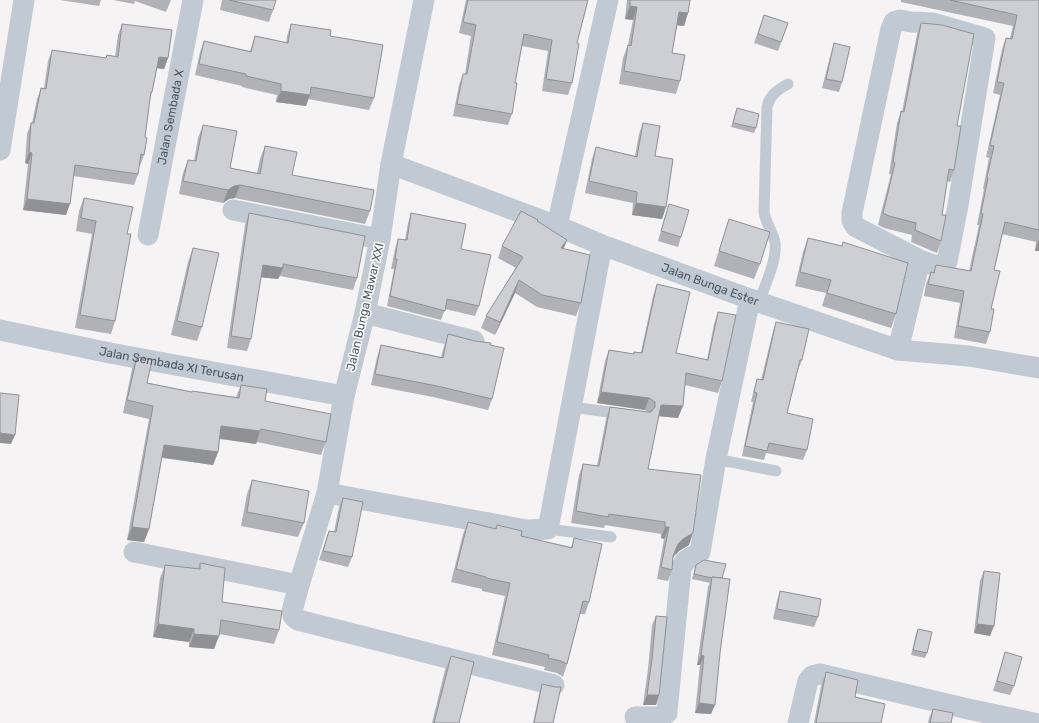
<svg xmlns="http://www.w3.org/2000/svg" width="1039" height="723" font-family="Rubik,sans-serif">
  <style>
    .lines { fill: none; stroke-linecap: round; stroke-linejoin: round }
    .service { stroke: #c1cad2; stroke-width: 11 }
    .minor { stroke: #c1cad2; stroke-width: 21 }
    .wall { fill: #b0b2b7 }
    .shaded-wall { fill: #909195 }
    .building { fill: #cdcfd5; stroke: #909195 }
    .labels { text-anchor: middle; stroke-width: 3; stroke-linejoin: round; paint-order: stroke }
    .street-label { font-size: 12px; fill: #4a5661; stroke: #fff }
  </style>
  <rect width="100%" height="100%" fill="#f5f3f3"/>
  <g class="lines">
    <g class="service">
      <path d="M759 302C765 285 777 261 775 243 773 231 765 223 764 211L767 107C770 95 777 90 788 84"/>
      <path d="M571 407 624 414"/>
      <path d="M716 459 776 471"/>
      <path d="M548 529 611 537"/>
    </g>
    <g class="minor">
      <path d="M424 0 391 164 380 239 365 313 344 396 327 493 299 585 292 611 293 616 298 620 554 685"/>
      <path d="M0 150 24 0"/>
      <path id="s1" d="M391 164 557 226 602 245 750 299 898 350 969 356 1039 368"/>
      <path d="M233 210 380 239"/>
      <path d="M557 226 608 0"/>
      <path id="s2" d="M148 235 193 0"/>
      <path d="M365 313 474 341"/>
      <path id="s3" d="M0 330 110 353 344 396"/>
      <path d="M898 350 920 260 856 227 852 221V213L891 29 894 22 900 20 911 22 933 23 985 38 958 205 947 262 936 266 920 260"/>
      <path d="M327 493 526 530 548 529 602 245"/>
      <path d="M134 552 299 585"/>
      <path d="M635 717H661L667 713V711L681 569 685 561 700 552 716 459 750 299"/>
      <path d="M798 723 808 681 812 676 820 674 968 709 1034 723"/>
    </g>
  </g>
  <g class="wall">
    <path d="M60 0H101L99 6Z"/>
    <path d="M113 0H171L166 12 135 1 134 4Z"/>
    <path d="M222 0H276L273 10 269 22 220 10Z"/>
    <path d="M466 0H588L577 43 572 83 568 95 542 91 548 51 522 46 515 83 512 114 508 125 453 116 459 85 463 74H465L471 36 459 33Z"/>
    <path d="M627 0H690L688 13 684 26 677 25 672 53 680 81 676 94 619 84 623 58 628 45 633 20 625 19Z"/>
    <path d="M901 0H1039V251H1035L1036 242 1002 234 994 270 991 309 990 332 986 344 954 338 960 303 924 296 926 284 931 272 933 273 936 265 969 271 979 225H977L984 189H983L989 158 986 157 1000 95 993 93 1002 49 1006 38H1010L1013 26 901 2Z"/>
    <path d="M764 15 788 23 778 51 754 43Z"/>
    <path d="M921 23 957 126 954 170 950 182 947 181 942 215 941 241 937 253 911 242 912 235 884 228 878 225 891 174H889L897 123 901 111 902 112 917 34Z"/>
    <path d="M122 24 168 58 164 69 157 68 152 92 150 98 145 137 144 155 140 166H139L138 174 134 185 73 176 66 215 23 210 28 164 25 163 27 134 31 123H32L37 99 41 88H44L48 61 52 50 106 58 107 55 115 57 118 35Z"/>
    <path d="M291 24 330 36 374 98 369 110 308 99 306 106 276 102 277 95 242 87V86L195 75 200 52 204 41 250 51 255 36 286 43 287 36Z"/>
    <path d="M834 43 842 82 839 92 822 88 831 53Z"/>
    <path d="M737 108 756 128 754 133 731 127Z"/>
    <path d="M643 123 655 156 666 207 662 219 632 215 633 203 585 193 592 159 596 147 635 156 639 134Z"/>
    <path d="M203 125 230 168 257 173 260 159 265 146 292 175 370 211 365 224 235 198 229 199 223 203 179 194 183 173 188 160 194 161 198 138Z"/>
    <path d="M84 198 127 234 115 321 111 334 75 328 92 234 76 231 79 211Z"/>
    <path d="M669 204 681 237 678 247 658 241Z"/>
    <path d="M249 213 357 278 353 290 280 276 278 279 261 277 251 339 247 351 227 348 245 225Z"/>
    <path d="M411 213 461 249 479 306 475 316 445 309 441 320 387 306 394 269H391L395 249 398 239 405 240 408 223Z"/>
    <path d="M729 219 760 264 754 279 714 266Z"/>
    <path d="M538 221 567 240 563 249 581 303 576 316 537 307 515 293 495 335 481 328 486 316 516 268 498 258 502 246Z"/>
    <path d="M808 238 896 314 891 328 822 306 826 293 795 286 803 252Z"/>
    <path d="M193 248 202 327 197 341 171 335 188 262Z"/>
    <path d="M657 284 676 353 707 360 714 324 718 312 722 381 718 393 685 385 678 418 659 416 648 469 689 545 679 551 674 556 673 558 672 570 668 581 657 579 664 539 661 538V534L605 525 604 528 571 523 579 475 583 464 597 466 606 419 610 407 648 412 645 410 597 403 605 361 609 350 633 354 634 352H641L653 296Z"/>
    <path d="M776 322 802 360 798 370 787 413 807 450 803 460 766 453 764 460 742 456 753 402H751L754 389 757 379 761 380 773 331Z"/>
    <path d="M448 334 490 345 492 399 488 410 433 397 371 385 377 357 381 345 441 357 444 346Z"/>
    <path d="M137 357 147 383 192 392 236 397 241 385 265 401 326 442 321 455 257 442 256 444 219 439 218 452 213 465 162 458 149 529 144 542 127 540 149 419 123 413 132 369Z"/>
    <path d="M252 480 304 523 298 537 241 526 247 494Z"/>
    <path d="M343 498 352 557 348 567 319 560 329 531 334 532 339 507Z"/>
    <path d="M468 522 496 529 497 525 521 536 571 547 574 538 589 602 585 614H580L567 664 563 677 557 673 544 670 545 667 492 655 505 596 482 591V589L451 582 463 534Z"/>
    <path d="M200 563 222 602 279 630 274 644 219 634 214 649 189 647V642L153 637 160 578 165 565 198 569Z"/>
    <path d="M696 565 722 578 711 714 695 713 700 665H697L708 587 710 583 692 579Z"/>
    <path d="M984 571 990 636 974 633 980 581Z"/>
    <path d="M780 591 818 617 814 627 773 619 777 601Z"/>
    <path d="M656 616 659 695 656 705H643L648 669 652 625Z"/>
    <path d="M918 629 927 653 925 658 911 655 916 634Z"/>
    <path d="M1005 652 1014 686 1010 695 993 691 1002 662Z"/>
    <path d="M451 656 459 723H432L445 670Z"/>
    <path d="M826 672 855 697 881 723H814L821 686Z"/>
    <path d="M542 684 553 723H533L539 694Z"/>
    <path d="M933 709 951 723H928L929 718Z"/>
  </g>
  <g class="shaded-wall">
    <path d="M630 6 637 7 633 20 625 19Z"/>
    <path d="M679 12 688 13 684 26 674 25Z"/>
    <path d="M159 57 168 58 164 69 155 68Z"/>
    <path d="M281 91 310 95 306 106 276 102Z"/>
    <path d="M29 152 32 153 28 164 25 163Z"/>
    <path d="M240 185 235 198 229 199 223 203 228 190 234 186Z"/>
    <path d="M27 199 70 204 66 215 23 210Z"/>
    <path d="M636 203 666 207 662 219 632 215Z"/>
    <path d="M1039 239V251H1035Z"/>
    <path d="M567 240 562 253 561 248Z"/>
    <path d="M263 265 283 268 278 279 258 277Z"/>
    <path d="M519 280 515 293 495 335 500 322Z"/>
    <path d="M601 392 649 398 645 410 597 403Z"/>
    <path d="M661 405 683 406 678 418 657 416Z"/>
    <path d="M221 426 260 431 256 444 217 438Z"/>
    <path d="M0 433 15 435 11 444 0 443Z"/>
    <path d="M164 445 218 452 213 465 160 457Z"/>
    <path d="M132 527 149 529 144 542 127 540Z"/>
    <path d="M665 527H669L664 539 661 538Z"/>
    <path d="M693 533 689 545 679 551 674 556 669 568 678 544 683 539Z"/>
    <path d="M158 624 194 629 189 642 153 637Z"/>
    <path d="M977 624 994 626 990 636 974 633Z"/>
    <path d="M194 634 219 636 214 649 189 647Z"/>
    <path d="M701 655 704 656 700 665H697Z"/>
    <path d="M647 695H659L656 705H643Z"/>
    <path d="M699 703 715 705 711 714 695 713Z"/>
  </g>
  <g class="building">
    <path d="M229 0H276L273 10Z"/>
    <path d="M468 0H588L577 43 579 44 572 83 546 79 552 40 524 34 515 83H517L512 114 457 104 463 74H467L476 25 463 22Z"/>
    <path d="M630 0H690L688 13 679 12 672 53 685 55 680 81 624 71 628 45 631 46 637 7 630 6Z"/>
    <path d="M950 0H1039V230L1005 222 994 270 1000 271 991 309H994L990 332 958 326 964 291 928 284 931 272 934 273 936 265 971 271 983 214 981 213 988 178 987 177 994 146 990 145 1004 83 997 82 1006 38 1012 39 1017 15Z"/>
    <path d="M764 15 788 23 781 42 758 34Z"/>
    <path d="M921 23 942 25 974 34 957 126H961L954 170 949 169 942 215H946L941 241 915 230 916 223 889 216 883 213 895 163 893 162 901 111 904 112Z"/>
    <path d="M122 24 172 30 168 58 159 57 152 92H151L145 137 147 138 144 155 141 154 138 174 75 165 70 204 27 199 32 153 29 152 31 123H34L41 88 46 89 52 50 106 58 107 55 118 57Z"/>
    <path d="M291 24 331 30 330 36 383 45 374 98 311 87 310 95 281 91V84L246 76V74L199 64 204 41 251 52 255 36 288 43Z"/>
    <path d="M834 43 850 47 842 82 826 79Z"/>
    <path d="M737 108 759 114 756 128 733 123Z"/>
    <path d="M643 123 660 126 655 156 673 159 666 207 636 203 637 192 589 181 596 147 637 157Z"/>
    <path d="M203 125 237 131 230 168 260 174 265 146 297 152 292 175 374 190 370 211 240 185 234 186 228 190 183 181 188 160 196 161Z"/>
    <path d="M84 198 133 207 127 234H131L115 321 80 315 96 221 81 218Z"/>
    <path d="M669 204 689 210 681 237 661 231Z"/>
    <path d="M521 211 538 220 537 221 567 240 561 248 590 255 581 303 542 295 519 280 500 322 486 316 523 257 502 246Z"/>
    <path d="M249 213 365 236 357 278 283 264V268L263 265 251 339 231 336Z"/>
    <path d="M411 213 466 224 461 249 491 255 479 306 447 299 445 311 390 296 397 259H395L398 239 407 240Z"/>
    <path d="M729 219 770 232 760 264 719 251Z"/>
    <path d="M808 238 842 246 843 242 908 263 896 314 827 293 831 280 800 272Z"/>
    <path d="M193 248 219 253 202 327 177 321Z"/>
    <path d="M657 284 690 292 676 353 708 360 718 312 736 315 722 381 686 373 683 406 661 405 648 469 701 475 693 533 683 539 678 544 673 556 672 570 661 567 669 527H665V522L609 514 608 517 576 511 583 464 599 466 610 407 648 412H651L655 407V402L649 398 601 392 609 350 634 354V352L642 353Z"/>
    <path d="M776 322 809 329 802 360H800L787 413 813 419 807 450 769 443 767 451 745 446 757 393 754 392 757 379 763 380Z"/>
    <path d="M448 334 475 341 491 343 490 345 504 348 492 399 437 386 375 374 381 345 443 358Z"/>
    <path d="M137 357 152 360 147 383 192 392V391L239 398 241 385 267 389 265 401 331 414 326 442 261 429 260 431 221 426 218 452 164 445 149 529 132 527 153 406 127 400Z"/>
    <path d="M0 393 19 395 15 435 0 433Z"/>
    <path d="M252 480 309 491 304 523 247 512Z"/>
    <path d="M343 498 363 502 352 557 323 551 329 531 336 532Z"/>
    <path d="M468 522 496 529 497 525 522 531 521 536 572 548 574 538 602 544 589 602 583 601 567 664 561 661 548 658 549 655 497 642 510 583 486 578V577L456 569Z"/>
    <path d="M704 560 726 564 722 578 712 577V578L694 574 696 565Z"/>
    <path d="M200 563 225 568 222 602 282 611 279 630 221 620 219 636 194 634V629L158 624 165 565 200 569Z"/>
    <path d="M984 571 1000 573 994 626 977 624Z"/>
    <path d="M712 577 730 579 720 653 715 705 699 703 704 656 701 655Z"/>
    <path d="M780 591 821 599 818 617 777 609Z"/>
    <path d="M656 616 667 617 659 695H647L652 659Z"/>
    <path d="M918 629 932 632 927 653 913 650Z"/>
    <path d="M1005 652 1022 657 1014 686 997 681Z"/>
    <path d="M451 656 474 662 459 723H434Z"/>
    <path d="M826 672 858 680 855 697 885 704 881 723H816Z"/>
    <path d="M542 684 555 687H561L553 723H534Z"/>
    <path d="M933 709 953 713 951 723H930Z"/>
  </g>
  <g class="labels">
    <g class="street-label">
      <text dy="4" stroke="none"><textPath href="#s2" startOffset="120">Jalan Sembada X</textPath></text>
      <text dy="4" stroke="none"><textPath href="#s1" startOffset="341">Jalan Bunga Ester</textPath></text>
      <text transform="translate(365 307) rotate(-77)" y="4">Jalan Bunga Mawar XXI</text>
      <text dy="4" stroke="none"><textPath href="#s3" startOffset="175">Jalan Sembada XI Terusan</textPath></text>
    </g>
  </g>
</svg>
